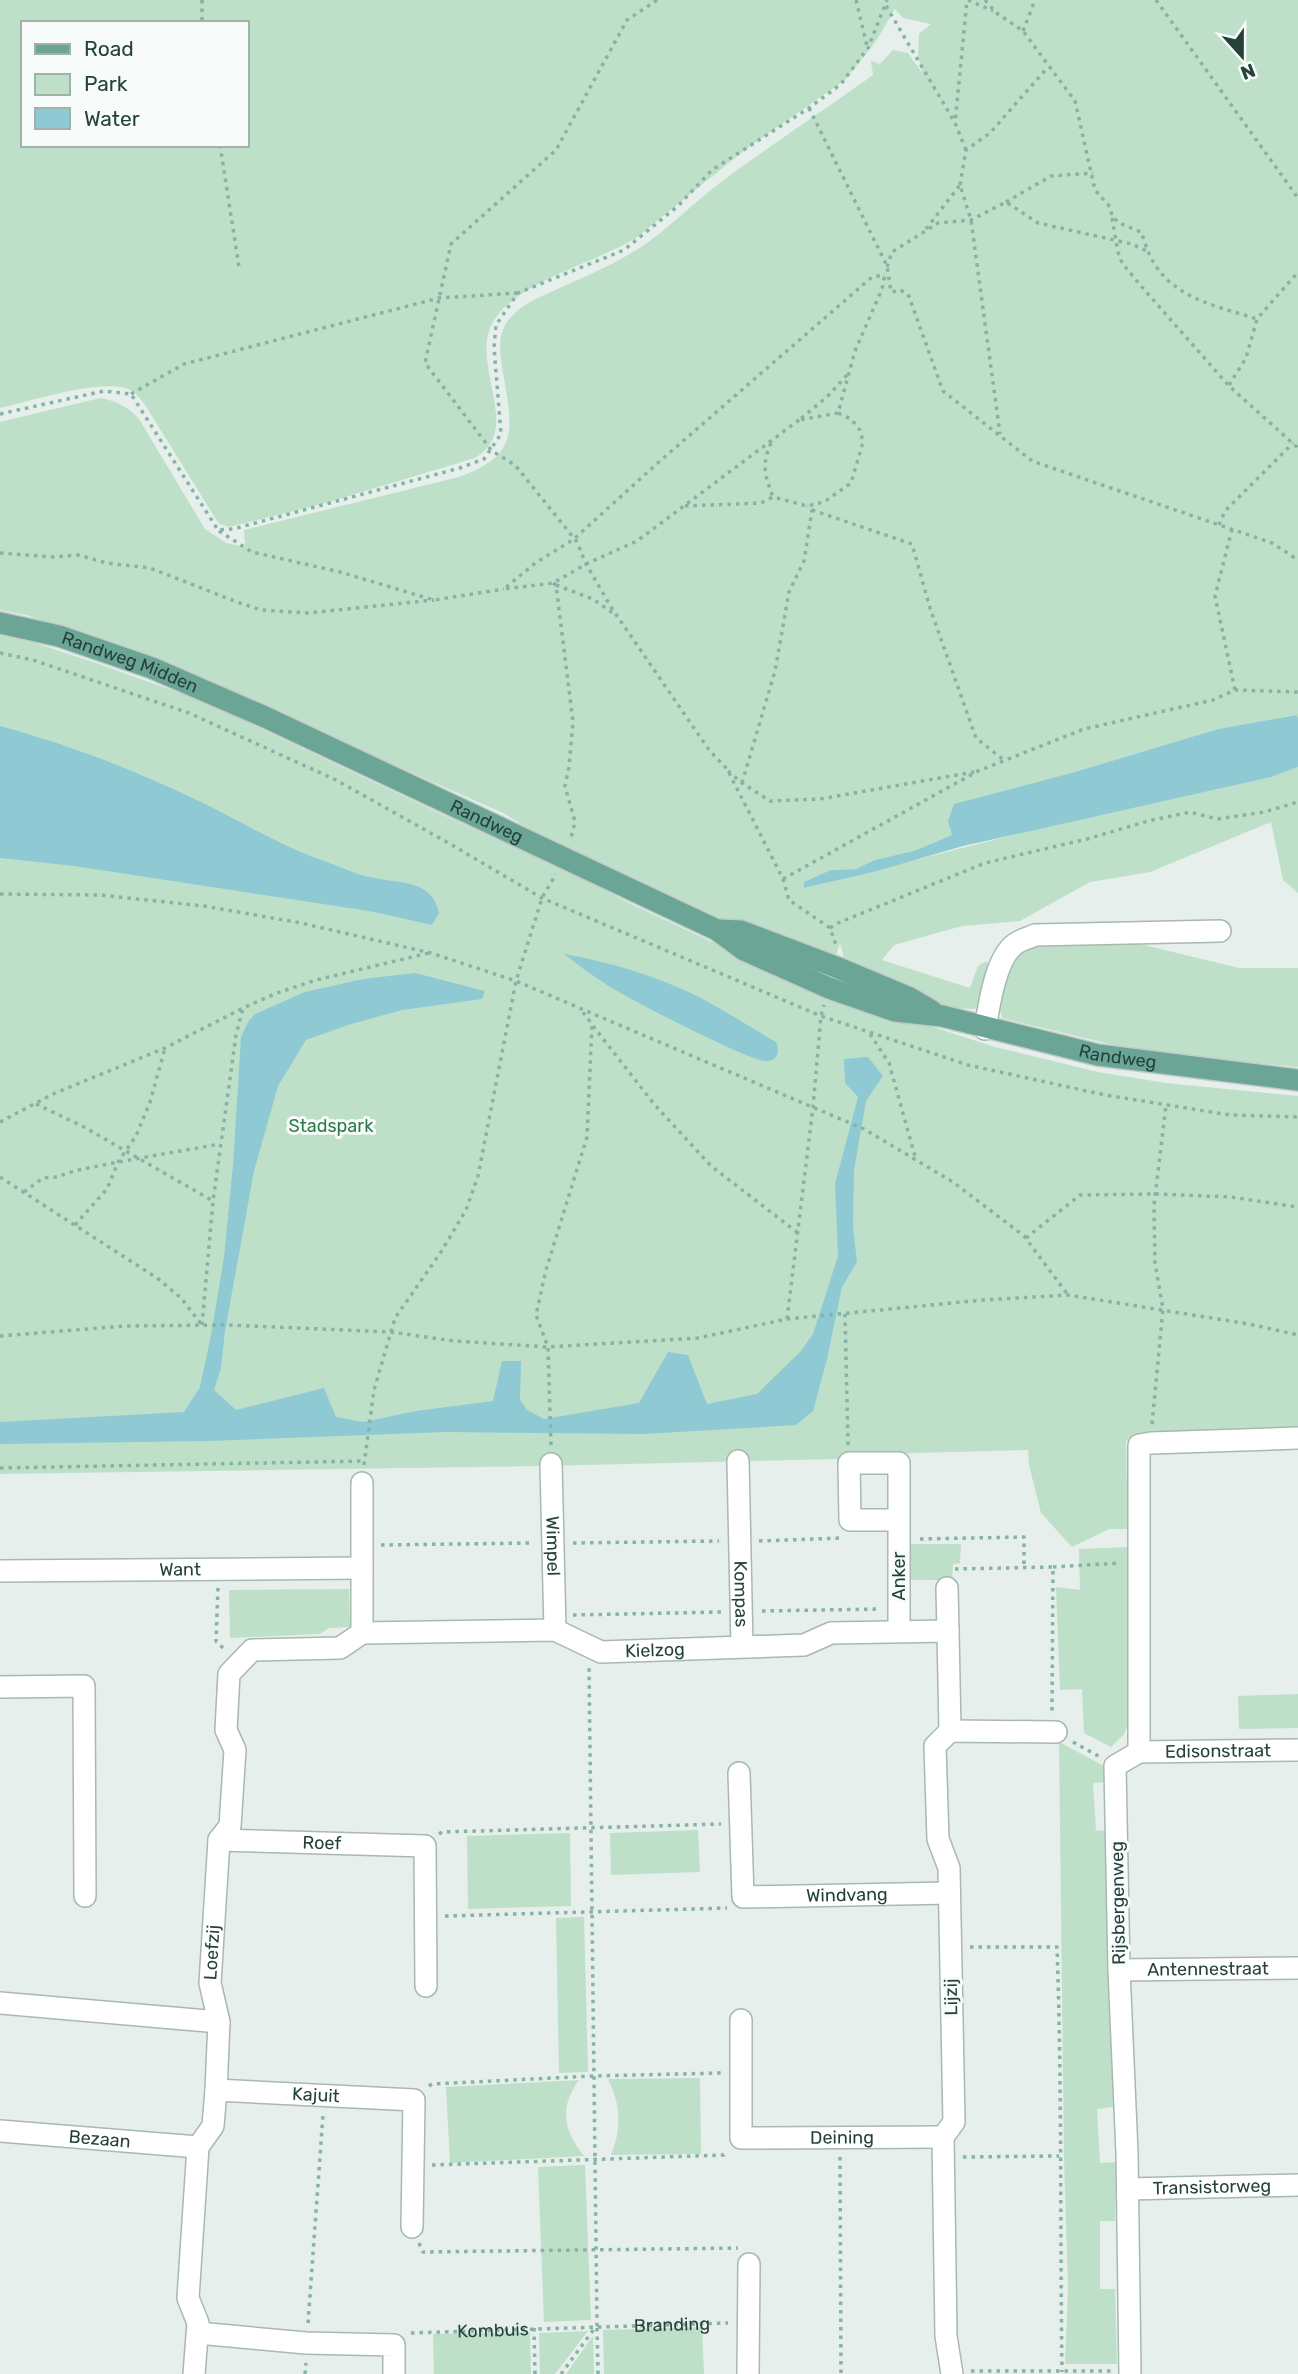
<svg xmlns="http://www.w3.org/2000/svg" width="1298" height="2374" font-family="Rubik,sans-serif">
  <style>
    .green { fill: #bfe0c8; fill-rule: evenodd }
    .water { fill: #8ec9d4 }
    .lines { fill: none; stroke-linecap: round; stroke-linejoin: round }
    .minor-casing { stroke: #a8b8b2; stroke-width: 24 }
    .major-casing { stroke: #c2cac8; stroke-width: 24 }
    .path { stroke: #86b3a5; stroke-width: 3.5; stroke-dasharray: 3.5 5; stroke-linecap: butt }
    .minor { stroke: #fff; stroke-width: 21 }
    .major { stroke: #6aa596; stroke-width: 21 }
    .labels { text-anchor: middle; stroke-width: 6; stroke-linejoin: round; paint-order: stroke }
    .street-label { font-size: 18px; fill: #24423a; stroke: #f7fbf9 }
    .park-label { font-size: 18px; fill: #2d7a4b; stroke: #f7fbf9 }
  </style>
  <rect width="100%" height="100%" fill="#e6efeb"/>
  <g class="green">
    <path d="M0 0H1298V718L1295 715 1218 729 1068 774 952 835 914 851 856 869 831 870 805 888 1037 829 1270 777 1298 767V893L1283 880 1271 822 1150 872 1090 882 1020 921 962 926 894 945 882 960 970 988 978 966 986 961 992 969 983 1001 975 1009 952 1008 843 964V954L840 943 834 962 709 917 557 845 503 813 231 693 97 638 26 615 0 610V422L100 398C117 401 128 407 139 419L205 529 226 543 245 547 244 530 459 477C524 454 511 424 502 366 499 348 498 331 511 317 524 302 545 295 562 287 587 276 614 264 638 249 669 229 695 201 725 179 774 143 824 110 873 75L871 61 880 64 893 50 908 53 922 73 918 55 919 34 931 24 903 18 895 9 876 41 845 80 746 149 636 238C597 262 524 280 497 316 463 359 527 428 475 458L322 504 229 527 219 524 145 405C139 397 134 390 125 388 94 380 32 401 0 408ZM23 23H247V145H23Z"/>
    <path d="M0 635 29 641 99 664 205 702 441 814 576 875 629 903 725 948 835 995 995 1047 1098 1072 1166 1083 1298 1096V1432L1132 1436 1126 1441 1128 1529H1109L1072 1547 1041 1513 1029 1465 1028 1450 840 1455 839 1459 543 1466 0 1474Z"/>
    <path d="M1047 942 1140 944 1239 968H1298V1067L1165 1054 1118 1046 1002 1018 998 999 1006 970 1024 949Z"/>
    <path d="M908 1544H961L960 1563 953 1564 952 1580H908Z"/>
    <path d="M1129 1547V1721L1124 1734 1111 1747 1084 1733 1082 1689 1060 1690 1056 1587 1080 1590 1079 1549Z"/>
    <path d="M349 1589 350 1627 329 1628 320 1634 230 1638 229 1590Z"/>
    <path d="M1298 1694V1728L1239 1729 1238 1696Z"/>
    <path d="M1059 1742 1106 1767 1107 1782 1093 1783 1096 1831 1110 1830V1993L1113 2107 1097 2109 1100 2163 1116 2162 1115 2221H1100V2289H1115L1117 2364H1065L1068 2288 1064 2158Z"/>
    <path d="M698 1830 700 1872 611 1875 610 1833Z"/>
    <path d="M570 1833 571 1906 468 1909 467 1836Z"/>
    <path d="M584 1917 588 2072 559 2073 556 1918Z"/>
    <path d="M700 2078 701 2154 611 2155C622 2127 621 2106 608 2079Z"/>
    <path d="M579 2080C559 2108 563 2129 584 2156L450 2163 446 2087Z"/>
    <path d="M585 2165 591 2320 544 2322 538 2167Z"/>
    <path d="M702 2327 704 2374H604L603 2330Z"/>
    <path d="M588 2331 555 2374H540L539 2333Z"/>
    <path d="M530 2332 531 2374H434L433 2334Z"/>
    <path d="M593 2336 594 2374H566Z"/>
  </g>
  <g class="water">
    <path d="M1296 715 1298 718V767L1271 777 963 846 877 871 804 888V882L831 870 856 869 875 860 914 851 952 835 948 821 954 804 1068 774 1218 729Z"/>
    <path d="M0 726C70 745 134 770 199 801 242 822 279 845 324 861 339 866 354 874 370 877 397 884 432 878 439 913L432 925 369 911 74 866 0 858Z"/>
    <path d="M564 954C610 962 656 976 697 996 724 1010 750 1027 776 1042 780 1051 778 1061 766 1061 751 1062 622 996 604 983 590 974 577 964 564 954Z"/>
    <path d="M415 973 485 991 482 999 402 1010 348 1025 306 1040 278 1086 254 1171 225 1331 221 1368 214 1390 236 1410 324 1388 336 1417 363 1422 416 1411 493 1401 502 1361H521L520 1400 527 1410 544 1419 639 1403 668 1352 688 1355 707 1404 757 1394 801 1351 813 1334 838 1256 835 1184 858 1097 845 1083 844 1059 868 1057 883 1076 866 1101 854 1170 853 1227 857 1262 842 1287 827 1359 813 1411 796 1425 644 1434 445 1432 210 1441 0 1444V1422L184 1412 200 1387 212 1330 224 1257 233 1165 241 1037 248 1022 255 1014 305 992 363 979Z"/>
  </g>
  <g class="lines">
    <g class="minor-casing">
      <g id="minor">
        <path d="M985 1029C989 1006 995 959 1015 944 1020 940 1029 938 1035 935L1220 931"/>
        <path id="s2" d="M738 1461 742 1646"/>
        <path id="s3" d="M551 1464 555 1630"/>
        <path d="M362 1483V1633"/>
        <path d="M899 1520H850L849 1463H899V1631"/>
        <path id="s4" d="M0 1571 362 1568"/>
        <path d="M947 1588 948 1631"/>
        <path id="s5" d="M362 1633 555 1630 601 1652 804 1645 831 1633 948 1631 950 1731"/>
        <path d="M0 1687 84 1686 85 1896"/>
        <path id="s6" d="M1139 1752 1298 1750"/>
        <path id="s7" d="M739 1773 743 1897 949 1893"/>
        <path id="s8" d="M219 1840 425 1846 426 1986"/>
        <path id="s9" d="M1119 1970 1298 1968"/>
        <path d="M0 2003 219 2022"/>
        <path id="s10" d="M741 2020V2138L943 2137"/>
        <path id="s11" d="M216 2090 414 2100 412 2227"/>
        <path id="s12" d="M0 2131 198 2147"/>
        <path id="s13" d="M1128 2189 1298 2185"/>
        <path d="M198 2333 306 2343 394 2345V2374"/>
        <path id="s14" d="M194 2374 198 2323 188 2298 198 2147 213 2126 216 2090 219 2022 210 1983 219 1840 230 1826 235 1750 226 1730 229 1674 252 1650 340 1648 362 1633"/>
        <path d="M748 2374 749 2264"/>
        <path d="M952 2374 946 2336 943 2137 954 2122 949 1868 938 1839 935 1746 950 1731 1056 1732"/>
        <path d="M1130 2374 1127 2153 1119 1970 1115 1766 1139 1752V1445L1151 1443 1298 1438"/>
      </g>
    </g>
    <g class="major-casing">
      <g id="major">
        <path id="s15" d="M0 623 59 636 152 668 265 717 717 930 744 950 829 988 895 1011 942 1016 1098 1055 1298 1080"/>
        <path d="M719 930 741 931 836 967 910 998 932 1011"/>
      </g>
    </g>
    <g class="path">
      <path d="M202 0V23"/>
      <path d="M657 0 627 20 556 150 451 244 425 363 492 451 515 465 577 542 586 564 611 607 709 750 727 769 783 879 789 900 830 928 837 948"/>
      <path d="M856 0 867 46"/>
      <path d="M968 0 993 11"/>
      <path d="M985 0 995 12 1023 31 1075 101 1095 190 1110 207 1112 216 1119 223 1141 232C1145 242 1148 254 1154 263 1175 299 1220 307 1257 319"/>
      <path d="M1156 0 1298 198"/>
      <path d="M886 6 954 121"/>
      <path d="M1023 31 1035 0"/>
      <path d="M809 108 887 266 891 292 900 290 908 294 943 391 1032 461 1272 543 1298 560"/>
      <path d="M220 145 239 267"/>
      <path d="M966 150 955 123 967 0"/>
      <path d="M960 185 966 150 990 133 1048 67"/>
      <path d="M1006 202 1051 176 1093 173"/>
      <path d="M1112 218 1118 252 1122 263 1141 286 1229 386 1298 448"/>
      <path d="M926 229 960 185 971 220 1000 434"/>
      <path d="M887 267 892 252 938 223 971 220 1006 202 1038 223 1132 244 1149 252"/>
      <path d="M1229 385 1246 358 1257 319 1298 272"/>
      <path d="M131 394 184 364 439 298 518 293"/>
      <path d="M838 413 799 420 827 397 847 375"/>
      <path d="M0 414 104 391 131 394 218 530 233 529 460 468 484 459 501 434 494 347 496 325 518 293 624 250 678 206 712 170 809 108 841 84 868 48 887 0"/>
      <path d="M799 420 637 541 586 564 553 583 504 589 534 564 574 539 660 461 872 277 885 275"/>
      <path d="M771 443C761 466 765 475 773 497"/>
      <path d="M685 506 761 503 773 497 807 506 824 502 851 483 863 442 860 430 851 419 838 413 855 351 882 289 885 274"/>
      <path d="M812 510 912 544 930 608 976 738 1005 761"/>
      <path d="M1219 525 1225 511 1293 443"/>
      <path d="M1232 529 1215 596 1235 690"/>
      <path d="M219 531 252 552 340 572 434 600 504 589"/>
      <path d="M0 553 54 557 78 555 107 563 150 568 237 602 261 610 308 613 434 600"/>
      <path d="M553 583 556 585 573 722 569 767 565 786 575 822 571 838"/>
      <path d="M556 585 593 599 617 616"/>
      <path d="M0 653 33 660 189 713 336 780 452 845 542 898 821 1016 968 1065 1105 1095 1230 1115 1298 1117"/>
      <path d="M728 771 742 783 770 801 820 799 974 772"/>
      <path d="M742 783 775 671 789 592 804 561 812 510 807 506"/>
      <path d="M783 879 978 771 1084 729 1213 700 1235 690 1298 692"/>
      <path d="M0 894 100 895 204 906 301 923 431 953 516 981 864 1129 953 1182 1024 1236 1068 1295"/>
      <path d="M830 928 838 923 985 863 1087 839 1148 821 1190 812 1217 819 1264 812 1298 802"/>
      <path d="M593 1026 654 1104 711 1166 798 1233"/>
      <path d="M870 1034 889 1063 916 1160"/>
      <path d="M36 1104 84 1127 213 1201"/>
      <path d="M0 1122 53 1094 165 1048 243 1008 277 993 316 980 429 953"/>
      <path d="M0 1177 157 1278 181 1298 202 1325"/>
      <path d="M24 1192 43 1178 57 1177 74 1171 118 1162 220 1144"/>
      <path d="M75 1225 107 1189 118 1162 136 1136 150 1102 165 1048"/>
      <path d="M1026 1238 1080 1195 1156 1194 1231 1197 1298 1207"/>
      <path d="M845 1314 848 1445"/>
      <path d="M787 1319 813 1107 821 1016 824 1005"/>
      <path d="M202 1325 213 1201 236 1035 243 1008"/>
      <path d="M0 1336 125 1326 228 1325 391 1332 454 1341 548 1347 698 1338 787 1319 983 1300 1068 1295 1249 1324 1298 1335"/>
      <path d="M1152 1424 1163 1309 1155 1263 1154 1205 1166 1105"/>
      <path d="M551 1445 548 1347 536 1315 546 1270 587 1137 592 1024 582 1011"/>
      <path d="M364 1465 374 1390 395 1318 441 1252 466 1210 478 1176 516 981 542 898 556 874"/>
      <path d="M0 1468 365 1461"/>
      <path d="M920 1539 1024 1537V1567"/>
      <path d="M759 1541 842 1538"/>
      <path d="M573 1543 719 1541"/>
      <path d="M381 1545 534 1543"/>
      <path d="M1053 1567 1120 1563"/>
      <path d="M955 1569 1053 1567 1052 1713"/>
      <path d="M218 1588 216 1641 225 1650"/>
      <path d="M762 1611 880 1609"/>
      <path d="M573 1615 722 1612"/>
      <path d="M1073 1742 1100 1757"/>
      <path d="M439 1834 442 1832 721 1824"/>
      <path d="M445 1916 727 1908"/>
      <path d="M970 1947H1057C1062 2089 1060 2230 1062 2372"/>
      <path d="M429 2086 432 2084 593 2076 721 2073"/>
      <path d="M840 2157 841 2374"/>
      <path d="M963 2157 1059 2156"/>
      <path d="M432 2165 724 2155 727 2152"/>
      <path d="M419 2243 423 2252 738 2248"/>
      <path d="M308 2323 323 2115"/>
      <path d="M534 2328 535 2374"/>
      <path d="M597 2328 598 2374"/>
      <path id="s1" d="M411 2333 728 2323"/>
      <path d="M971 2371H1111"/>
      <path d="M305 2374 306 2363"/>
      <path d="M561 2374 597 2325 589 1667"/>
    </g>
    <use href="#minor" class="minor"/>
    <use href="#major" class="major"/>
  </g>
  <g class="labels">
    <g class="street-label">
      <text dy="6" stroke="none"><textPath href="#s15" startOffset="136">Randweg Midden</textPath></text>
      <text dy="6" stroke="none"><textPath href="#s15" startOffset="527">Randweg</textPath></text>
      <text dy="6" stroke="none"><textPath href="#s15" startOffset="1206">Randweg</textPath></text>
      <text dy="6" stroke="none"><textPath href="#s3" startOffset="82">Wimpel</textPath></text>
      <text dy="6" stroke="none"><textPath href="#s4" startOffset="180">Want</textPath></text>
      <text transform="translate(899 1576) rotate(-90)" y="6">Anker</text>
      <text dy="6" stroke="none"><textPath href="#s2" startOffset="133">Kompas</textPath></text>
      <text dy="6" stroke="none"><textPath href="#s5" startOffset="298">Kielzog</textPath></text>
      <text dy="6" stroke="none"><textPath href="#s6" startOffset="79">Edisonstraat</textPath></text>
      <text dy="6" stroke="none"><textPath href="#s8" startOffset="103">Roef</textPath></text>
      <text dy="6" stroke="none"><textPath href="#s7" startOffset="228">Windvang</textPath></text>
      <text transform="translate(1118 1903) rotate(-91)" y="6">Rijsbergenweg</text>
      <text dy="6" stroke="none"><textPath href="#s14" startOffset="430">Loefzij</textPath></text>
      <text dy="6" stroke="none"><textPath href="#s9" startOffset="89">Antennestraat</textPath></text>
      <text transform="translate(951 1997) rotate(-91)" y="6">Lijzij</text>
      <text dy="6" stroke="none"><textPath href="#s11" startOffset="100">Kajuit</textPath></text>
      <text dy="6" stroke="none"><textPath href="#s10" startOffset="219">Deining</textPath></text>
      <text dy="6" stroke="none"><textPath href="#s12" startOffset="100">Bezaan</textPath></text>
      <text dy="6" stroke="none"><textPath href="#s13" startOffset="84">Transistorweg</textPath></text>
      <text dy="6" stroke="none"><textPath href="#s1" startOffset="261">Branding</textPath></text>
      <text dy="6" stroke="none"><textPath href="#s1" startOffset="82">Kombuis</textPath></text>
    </g>
    <g class="park-label">
      <text x="331" y="1132">Stadspark</text>
    </g>
  </g>
  <rect x="21" y="21" width="228" height="126" fill="#f7fbf9" stroke="#a3b1ad" stroke-width="2"/>
  <rect x="35" y="44" width="35" height="10" fill="#6aa596" stroke="#a3b1ad" stroke-width="2"/>
  <text x="84" y="56" font-size="21" fill="#24423a">Road</text>
  <rect x="35" y="74" width="35" height="21" fill="#bfe0c8" stroke="#a3b1ad" stroke-width="2"/>
  <text x="84" y="91" font-size="21" fill="#24423a">Park</text>
  <rect x="35" y="108" width="35" height="21" fill="#8ec9d4" stroke="#a3b1ad" stroke-width="2"/>
  <text x="84" y="126" font-size="21" fill="#24423a">Water</text>
  <g transform="translate(1242 56) rotate(159)" stroke="#f7fbf9" stroke-width="5" paint-order="stroke">
  <path d="M0-5L12 26L0 18L-12 26Z" fill="#24423a"/>
  <text y="-10" font-size="19" font-weight="bold" text-anchor="middle" fill="#24423a">N</text>
  </g>
</svg>
